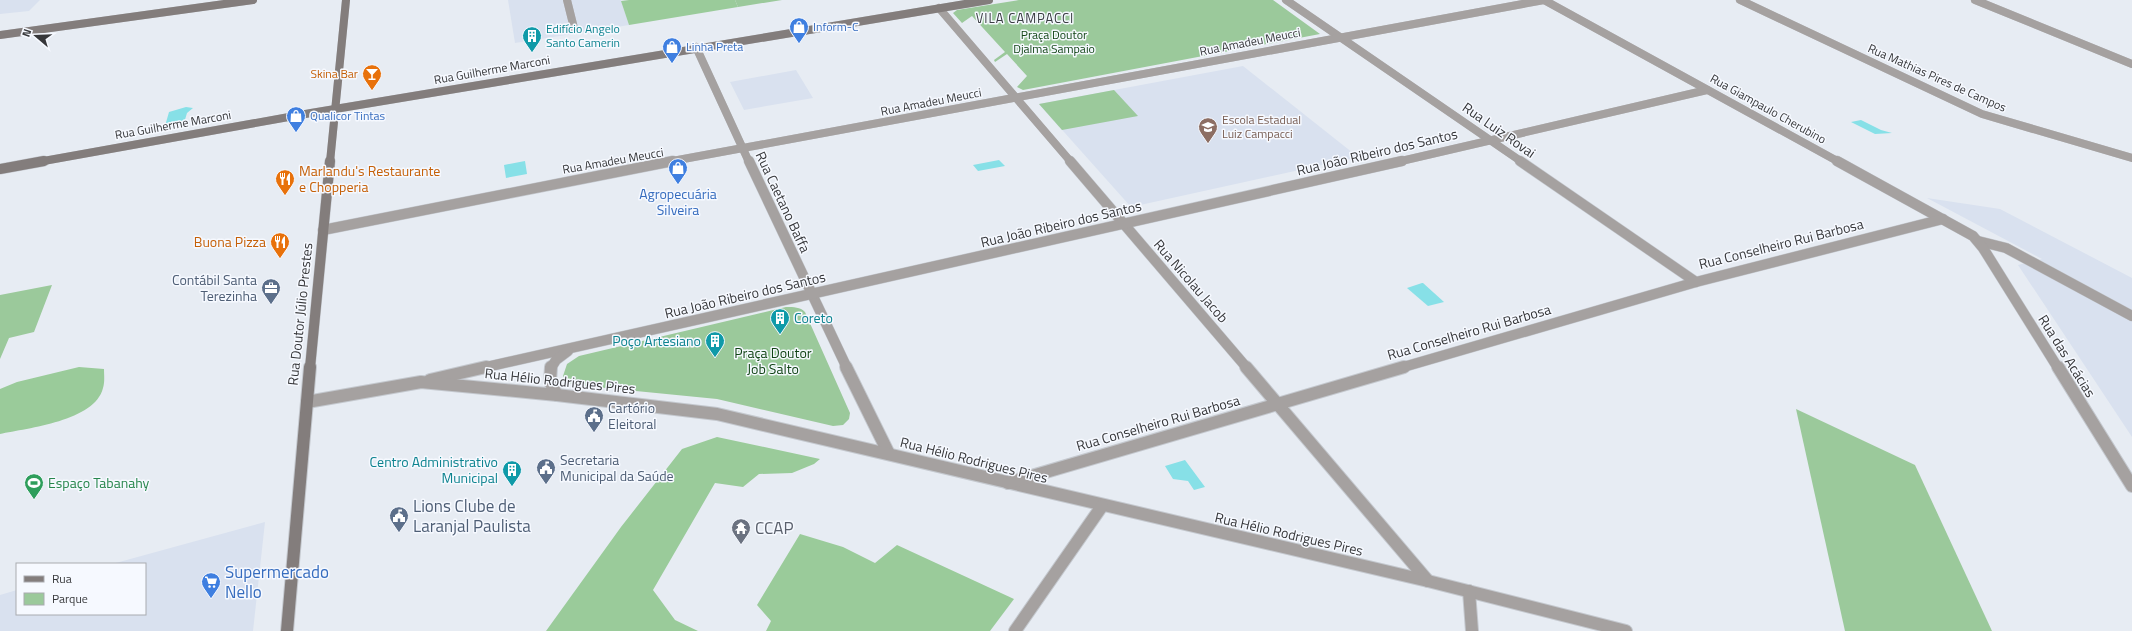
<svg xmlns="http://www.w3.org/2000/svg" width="2132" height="631" font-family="'Titillium Web',sans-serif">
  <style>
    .built { fill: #d9e1ef }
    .green { fill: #9bc99b }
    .forest { fill: #9acb9a }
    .water { fill: #87e0e7 }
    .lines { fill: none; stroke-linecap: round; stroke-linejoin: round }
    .lane-far1-casing { stroke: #c4c8ce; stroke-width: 8 }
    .lane-casing { stroke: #c4c8ce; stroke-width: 11 }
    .street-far2-casing { stroke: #c4c8ce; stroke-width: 8 }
    .street-far1-casing { stroke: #c4c8ce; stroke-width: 11 }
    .street-casing { stroke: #c4c8ce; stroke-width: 14 }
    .secondary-far2-casing { stroke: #c4c8ce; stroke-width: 8 }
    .secondary-far1-casing { stroke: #c4c8ce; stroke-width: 11 }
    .secondary-casing { stroke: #c4c8ce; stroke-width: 14 }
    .lane-far1 { stroke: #a5a1a0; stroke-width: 8 }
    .lane { stroke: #a5a1a0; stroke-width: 10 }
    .street-far2 { stroke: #a5a1a0; stroke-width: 8 }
    .street-far1 { stroke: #a5a1a0; stroke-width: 10 }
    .street { stroke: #a5a1a0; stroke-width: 12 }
    .secondary-far2 { stroke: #837d7c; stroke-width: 8 }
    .secondary-far1 { stroke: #837d7c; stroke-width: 10 }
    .secondary { stroke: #837d7c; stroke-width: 12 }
    .labels { text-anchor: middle; stroke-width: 3; stroke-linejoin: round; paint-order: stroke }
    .far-shop-label { font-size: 12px; fill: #366cbe; stroke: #f6f9ff; text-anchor: start }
    .far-culture-label { font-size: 12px; fill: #0d838f; stroke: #f6f9ff; text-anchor: start }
    .far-park-label { font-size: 12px; fill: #104415; stroke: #f6f9ff }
    .far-street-label { font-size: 12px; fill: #36373a; stroke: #f6f9ff }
    .far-food-label { font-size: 12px; fill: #c56008; stroke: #f6f9ff; text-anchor: end }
    .far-education-label { font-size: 12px; fill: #785e54; stroke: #f6f9ff; text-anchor: start }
    .far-neighbourhood-label { font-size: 13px; letter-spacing: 1px; fill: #393d42; stroke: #f6f9ff }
    .street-label { font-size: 14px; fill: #36373a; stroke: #f6f9ff }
    .food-label { font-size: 14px; fill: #c56008; stroke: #f6f9ff; text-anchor: start }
    .shop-label { font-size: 14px; fill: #366cbe; stroke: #f6f9ff }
    .service-label { font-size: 14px; fill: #4e5e75; stroke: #f6f9ff; text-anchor: start }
    .culture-label { font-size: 14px; fill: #0d838f; stroke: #f6f9ff; text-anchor: end }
    .park-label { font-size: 14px; fill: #104415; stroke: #f6f9ff }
    .leisure-label { font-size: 14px; fill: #27864d; stroke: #f6f9ff; text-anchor: start }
    .near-service-label { font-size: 17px; fill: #4e5e75; stroke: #f6f9ff; text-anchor: start }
    .near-worship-label { font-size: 17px; fill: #5b616d; stroke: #f6f9ff; text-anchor: start }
    .near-shop-label { font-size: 17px; fill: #366cbe; stroke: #f6f9ff; text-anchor: start }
  </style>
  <rect width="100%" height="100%" fill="#e7ecf3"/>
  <g class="built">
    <path d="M0 0H40L29 11 0 14Z"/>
    <path d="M508 0H621L629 25 515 43Z"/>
    <path d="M1243 66 1358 157 1131 207 1039 104Z"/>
    <path d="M796 70 813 98 744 110 730 82Z"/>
    <path d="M1927 198 2000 209 2132 278V437L2018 265 2042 259Z"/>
    <path d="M265 522 253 631H0V595L17 590V614H145V564H112Z"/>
  </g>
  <g class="green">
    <path d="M735 0H782L738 7Z"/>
    <path d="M1019 0H1273L1320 34 1023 90 1017 87 1027 76 1007 54 995 62 994 60 1005 52 972 16 962 23 953 13 957 10Z"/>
    <path d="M1114 90 1138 116 1062 130 1039 104Z"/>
    <path d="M52 285 34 332 9 338 0 359V295Z"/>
    <path d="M786 307C794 307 800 307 805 312L850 413 849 419 843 425 833 426 717 399 575 385 567 382 563 376 567 364 579 356Z"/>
    <path d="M1796 409 1915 465 1992 631H1845Z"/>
  </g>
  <g class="forest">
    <path d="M629 0H735L738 7 629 25 621 1Z"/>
    <path d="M79 367 104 369C104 375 105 382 103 388 95 421 28 428 0 434V389L17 382Z"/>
    <path d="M717 437 820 459 814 464 792 473 759 474 743 487 715 483 653 590 675 620 698 631H546L621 527 682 449Z"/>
    <path d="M800 534 843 547 875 563 897 545 1014 599 990 631H766L771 621 757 605Z"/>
  </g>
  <g class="water">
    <path d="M186 107 193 108 187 113 184 123 165 126 169 112Z"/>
    <path d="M1861 120 1881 130 1892 133 1875 134 1851 122Z"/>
    <path d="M999 160 1005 166 978 171 973 165Z"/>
    <path d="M525 161 527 174 506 178 504 165Z"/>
    <path d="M1422 283H1423L1444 302 1428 306 1407 288Z"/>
    <path d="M1185 460 1205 487 1194 490 1188 481 1173 479 1165 466Z"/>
  </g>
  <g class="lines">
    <g class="lane-far1-casing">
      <path id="lane-far1" d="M567 0 574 28"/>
    </g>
    <g class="lane-casing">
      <path id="lane" d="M1978 241 2006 248 2132 316"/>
    </g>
    <g class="street-far2-casing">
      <g id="street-far2">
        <path d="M1286 0 1522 162"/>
        <path d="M1544 0 1839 162"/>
        <path d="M1740 0 1982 114 2132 158"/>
        <path d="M1975 0 2132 64"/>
        <path d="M939 8 1071 162"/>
        <path d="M696 47 749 162"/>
        <path d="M667 162 1544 0"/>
        <path d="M1397 162 1707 90"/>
      </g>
    </g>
    <g class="street-far1-casing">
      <g id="street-far1">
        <path d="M749 161 847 368"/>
        <path d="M1070 161 1247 368"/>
        <path d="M1520 161 1696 282"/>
        <path d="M1837 161 1973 236 1983 248 2058 368"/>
        <path d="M323 230 673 161"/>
        <path d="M482 368 1402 161"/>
        <path d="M551 368 556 360 568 351"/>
        <path d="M1400 368 1696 282 1943 219"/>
      </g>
    </g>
    <g class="street-casing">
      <g id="street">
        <path d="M551 367 550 382 557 395"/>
        <path d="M846 367 889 454"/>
        <path d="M1246 367 1428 581"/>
        <path d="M2058 367 2132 486"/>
        <path d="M430 380 486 367"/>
        <path d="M307 402 421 382 557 395 717 414 1428 581 1626 631"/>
        <path d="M1008 483 1404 367"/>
        <path d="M1469 591 1472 631"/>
        <path d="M1015 631 1102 506"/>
      </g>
    </g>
    <g class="secondary-far2-casing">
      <g id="secondary-far2">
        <path d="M0 35 253 0"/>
        <path d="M38 162 311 113 989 0"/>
        <path d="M330 162 346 0"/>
      </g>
    </g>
    <g class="secondary-far1-casing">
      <g id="secondary-far1">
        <path d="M0 169 44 161"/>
        <path d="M310 368 330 161"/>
      </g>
    </g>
    <g class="secondary-casing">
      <path id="secondary" d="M287 631 310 367"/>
    </g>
    <use href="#lane-far1" class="lane-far1"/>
    <use href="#lane" class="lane"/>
    <use href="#street-far2" class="street-far2"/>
    <use href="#street-far1" class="street-far1"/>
    <use href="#street" class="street"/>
    <use href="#secondary-far2" class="secondary-far2"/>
    <use href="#secondary-far1" class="secondary-far1"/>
    <use href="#secondary" class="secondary"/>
  </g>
  <defs>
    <g id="shop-pin" transform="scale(1)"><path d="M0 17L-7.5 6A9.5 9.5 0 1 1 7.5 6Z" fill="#3f7fe0" stroke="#f6f9ff"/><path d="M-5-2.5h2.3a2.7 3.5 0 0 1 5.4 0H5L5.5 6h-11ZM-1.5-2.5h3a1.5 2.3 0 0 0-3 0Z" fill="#fff"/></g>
    <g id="building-pin" transform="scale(1)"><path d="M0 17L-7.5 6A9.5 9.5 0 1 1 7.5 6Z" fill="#0f9aa8" stroke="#f6f9ff"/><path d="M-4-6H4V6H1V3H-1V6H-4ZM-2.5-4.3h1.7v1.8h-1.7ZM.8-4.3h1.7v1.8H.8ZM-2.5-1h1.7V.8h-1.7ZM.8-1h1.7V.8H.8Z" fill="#fff"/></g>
    <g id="bar-pin" transform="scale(1)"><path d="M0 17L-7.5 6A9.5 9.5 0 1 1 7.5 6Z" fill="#e8710a" stroke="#f6f9ff"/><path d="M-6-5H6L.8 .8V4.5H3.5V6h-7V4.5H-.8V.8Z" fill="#fff"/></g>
    <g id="school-pin" transform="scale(1)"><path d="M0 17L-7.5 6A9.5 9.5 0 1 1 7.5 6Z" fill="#8d6e63" stroke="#f6f9ff"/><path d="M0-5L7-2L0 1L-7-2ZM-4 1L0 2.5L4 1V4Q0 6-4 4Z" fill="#fff"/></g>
    <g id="restaurant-pin" transform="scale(1)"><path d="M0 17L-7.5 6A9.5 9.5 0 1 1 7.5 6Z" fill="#e8710a" stroke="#f6f9ff"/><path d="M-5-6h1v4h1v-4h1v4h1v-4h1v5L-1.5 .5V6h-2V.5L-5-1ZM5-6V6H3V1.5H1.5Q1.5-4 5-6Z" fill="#fff"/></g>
    <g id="office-pin" transform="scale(1)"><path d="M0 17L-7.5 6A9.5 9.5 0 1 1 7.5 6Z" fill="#5c6f8a" stroke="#f6f9ff"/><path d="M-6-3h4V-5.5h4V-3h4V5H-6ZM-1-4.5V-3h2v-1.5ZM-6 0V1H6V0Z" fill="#fff"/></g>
    <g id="civic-pin" transform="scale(1)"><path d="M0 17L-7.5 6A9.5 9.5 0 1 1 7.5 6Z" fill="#5c6f8a" stroke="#f6f9ff"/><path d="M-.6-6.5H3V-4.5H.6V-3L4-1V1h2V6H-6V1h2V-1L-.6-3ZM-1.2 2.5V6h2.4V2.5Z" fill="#fff"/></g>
    <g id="stadium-pin" transform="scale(1)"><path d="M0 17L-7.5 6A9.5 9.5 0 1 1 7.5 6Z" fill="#2e9e5b" stroke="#f6f9ff"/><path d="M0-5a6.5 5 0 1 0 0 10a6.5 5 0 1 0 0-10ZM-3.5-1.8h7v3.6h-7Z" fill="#fff"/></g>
    <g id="temple-pin" transform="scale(1)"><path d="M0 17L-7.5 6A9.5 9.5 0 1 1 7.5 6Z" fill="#6b7280" stroke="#f6f9ff"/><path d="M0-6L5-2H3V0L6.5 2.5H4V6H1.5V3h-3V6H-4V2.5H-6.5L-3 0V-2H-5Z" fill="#fff"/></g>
    <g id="supermarket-pin" transform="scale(1)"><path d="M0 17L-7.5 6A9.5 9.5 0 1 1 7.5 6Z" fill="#3f7fe0" stroke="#f6f9ff"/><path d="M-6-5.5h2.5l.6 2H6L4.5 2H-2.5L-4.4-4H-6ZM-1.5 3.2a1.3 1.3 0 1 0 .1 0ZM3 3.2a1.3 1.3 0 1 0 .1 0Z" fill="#fff"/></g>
  </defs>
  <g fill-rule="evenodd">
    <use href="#shop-pin" x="799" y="27"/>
    <use href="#building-pin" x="532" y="36"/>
    <use href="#shop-pin" x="672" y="47"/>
    <use href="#bar-pin" x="372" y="74"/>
    <use href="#shop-pin" x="296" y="116"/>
    <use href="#school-pin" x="1208" y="127"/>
    <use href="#shop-pin" x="678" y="168"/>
    <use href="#restaurant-pin" x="285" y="179"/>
    <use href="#restaurant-pin" x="280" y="242"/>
    <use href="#office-pin" x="271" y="288"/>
    <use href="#building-pin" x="780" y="318"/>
    <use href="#building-pin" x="715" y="341"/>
    <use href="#civic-pin" x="594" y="416"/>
    <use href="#civic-pin" x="546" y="468"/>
    <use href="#building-pin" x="512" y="470"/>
    <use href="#stadium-pin" x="34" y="483"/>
    <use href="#civic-pin" x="399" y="516"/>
    <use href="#temple-pin" x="741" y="528"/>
    <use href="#supermarket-pin" x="211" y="582"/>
  </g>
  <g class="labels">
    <g class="far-shop-label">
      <text x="813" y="31">Inform-C</text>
      <text x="686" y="51">Linha Preta</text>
      <text x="310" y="120">Qualicor Tintas</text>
    </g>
    <g class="far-culture-label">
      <text x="546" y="33">Edifício Angelo<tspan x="546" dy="14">Santo Camerin</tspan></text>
    </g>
    <g class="far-park-label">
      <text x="1054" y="39">Praça Doutor<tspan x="1054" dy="14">Djalma Sampaio</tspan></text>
    </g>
    <g class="far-street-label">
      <text transform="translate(1250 42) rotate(-11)" y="4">Rua Amadeu Meucci</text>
      <text transform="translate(492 70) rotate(-10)" y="4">Rua Guilherme Marconi</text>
      <text transform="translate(1937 78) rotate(24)" y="4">Rua Mathias Pires de Campos</text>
      <text transform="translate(931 102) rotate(-11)" y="4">Rua Amadeu Meucci</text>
      <text transform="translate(1768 109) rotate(29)" y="4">Rua Giampaulo Cherubino</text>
      <text transform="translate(173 125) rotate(-10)" y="4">Rua Guilherme Marconi</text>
      <text transform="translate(613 161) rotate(-10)" y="4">Rua Amadeu Meucci</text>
    </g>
    <g class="far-food-label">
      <text x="358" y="78">Skina Bar</text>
    </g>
    <g class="far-education-label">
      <text x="1222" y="124">Escola Estadual<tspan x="1222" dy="14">Luiz Campacci</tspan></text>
    </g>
    <g class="far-neighbourhood-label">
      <text x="1025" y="23">VILA CAMPACCI</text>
    </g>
    <g class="street-label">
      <text transform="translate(1499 130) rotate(35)" y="5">Rua Luiz Rovai</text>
      <text transform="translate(1377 152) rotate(-13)" y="5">Rua João Ribeiro dos Santos</text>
      <text transform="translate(783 202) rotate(65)" y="5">Rua Caetano Baffa</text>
      <text transform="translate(1061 224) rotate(-13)" y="5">Rua João Ribeiro dos Santos</text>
      <text transform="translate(1781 244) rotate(-14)" y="5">Rua Conselheiro Rui Barbosa</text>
      <text transform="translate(1191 281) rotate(49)" y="5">Rua Nicolau Jacob</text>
      <text transform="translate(745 295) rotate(-13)" y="5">Rua João Ribeiro dos Santos</text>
      <text transform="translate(300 314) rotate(-84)" y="5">Rua Doutor Júlio Prestes</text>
      <text transform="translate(1469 332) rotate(-16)" y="5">Rua Conselheiro Rui Barbosa</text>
      <text transform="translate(2067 356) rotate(58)" y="5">Rua das Acácias</text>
      <text transform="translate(560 381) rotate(6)" y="5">Rua Hélio Rodrigues Pires</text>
      <text transform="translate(1158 423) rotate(-16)" y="5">Rua Conselheiro Rui Barbosa</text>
      <text transform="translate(974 460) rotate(14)" y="5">Rua Hélio Rodrigues Pires</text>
      <text transform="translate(1289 534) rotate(13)" y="5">Rua Hélio Rodrigues Pires</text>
    </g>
    <g class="food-label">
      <text x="299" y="176">Marlandu's Restaurante<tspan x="299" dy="16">e Chopperia</tspan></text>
      <text x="266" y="247" text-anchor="end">Buona Pizza</text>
    </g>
    <g class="shop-label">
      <text x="678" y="199">Agropecuária<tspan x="678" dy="16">Silveira</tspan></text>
    </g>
    <g class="service-label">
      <text x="257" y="285" text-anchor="end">Contábil Santa<tspan x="257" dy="16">Terezinha</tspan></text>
      <text x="608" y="413">Cartório<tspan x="608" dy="16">Eleitoral</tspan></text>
      <text x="560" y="465">Secretaria<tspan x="560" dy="16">Municipal da Saúde</tspan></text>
    </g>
    <g class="culture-label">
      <text x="794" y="323" text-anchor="start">Coreto</text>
      <text x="701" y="346">Poço Artesiano</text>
      <text x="498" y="467">Centro Administrativo<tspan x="498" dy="16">Municipal</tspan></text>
    </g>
    <g class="park-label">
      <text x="773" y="358">Praça Doutor<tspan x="773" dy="16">Job Salto</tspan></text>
    </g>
    <g class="leisure-label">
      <text x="48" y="488">Espaço Tabanahy</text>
    </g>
    <g class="near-service-label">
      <text x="413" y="512">Lions Clube de<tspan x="413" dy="20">Laranjal Paulista</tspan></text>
    </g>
    <g class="near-worship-label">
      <text x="755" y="534">CCAP</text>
    </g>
    <g class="near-shop-label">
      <text x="225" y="578">Supermercado<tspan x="225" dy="20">Nello</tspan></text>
    </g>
  </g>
  <rect x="16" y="563" width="130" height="52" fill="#f6f9ff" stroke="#a9abb0"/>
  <rect x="24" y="576" width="20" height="6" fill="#837d7c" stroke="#a9abb0"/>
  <text x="52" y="583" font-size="12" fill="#36373a">Rua</text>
  <rect x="24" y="593" width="20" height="12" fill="#9bc99b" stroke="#a9abb0"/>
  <text x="52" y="603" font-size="12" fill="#36373a">Parque</text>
  <g transform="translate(36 36) rotate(289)" stroke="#f6f9ff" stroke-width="3" paint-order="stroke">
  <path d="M0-3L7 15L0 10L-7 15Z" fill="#36373a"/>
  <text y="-6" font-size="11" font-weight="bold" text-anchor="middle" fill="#36373a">N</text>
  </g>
</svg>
